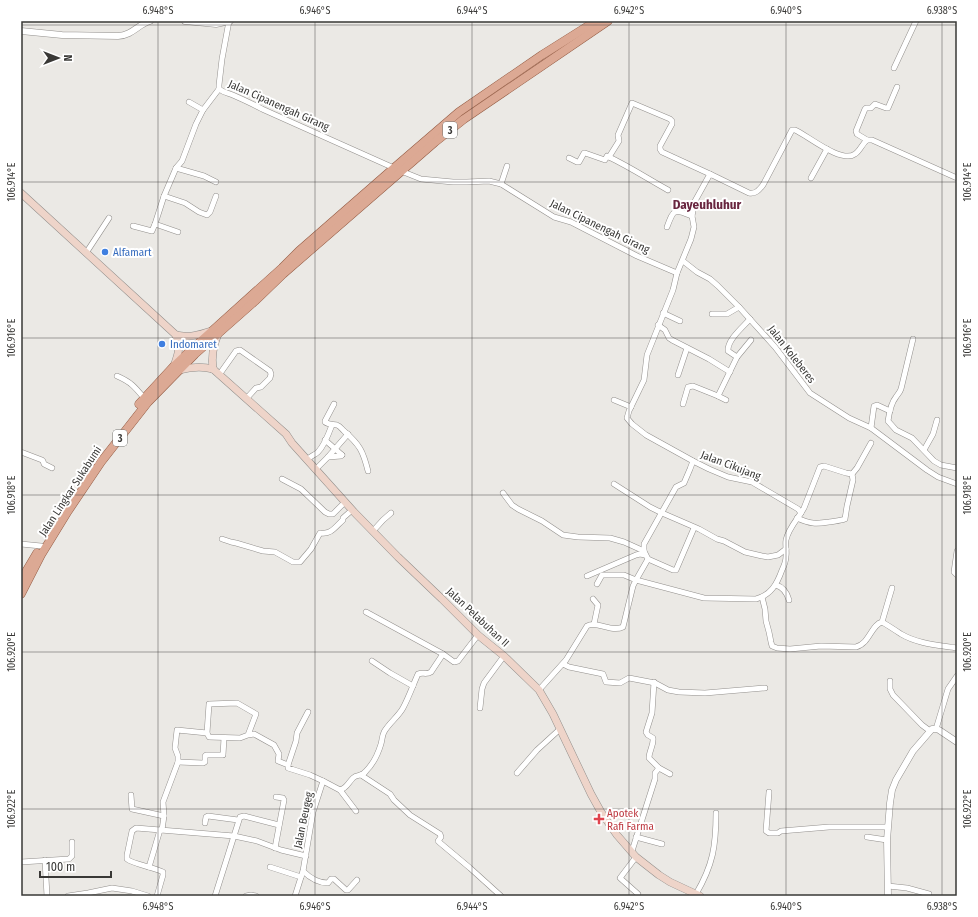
<svg xmlns="http://www.w3.org/2000/svg" width="978" height="917" font-family="'Fira Sans Condensed',sans-serif">
  <style>
    .lines { fill: none; stroke-linecap: round; stroke-linejoin: round }
    .minor-casing { stroke: #928f8c; stroke-width: 6 }
    .tertiary-casing { stroke: #928f8c; stroke-width: 7 }
    .secondary-casing { stroke: #928f8c; stroke-width: 8 }
    .primary-casing { stroke: #945c44; stroke-width: 9 }
    .minor { stroke: #fff; stroke-width: 5 }
    .tertiary { stroke: #fff; stroke-width: 6 }
    .secondary { stroke: #eed4c9; stroke-width: 7 }
    .primary { stroke: #dca994; stroke-width: 8 }
    .ticks { fill: none; stroke: #393836; stroke-width: 1; stroke-opacity: 0.45 }
    .shop-dot { fill: #3f7fe0; stroke: #fff; stroke-width: 1.5 }
    .health-dot { fill: #e0444e; stroke: #fff; stroke-width: 1.5 }
    .labels { text-anchor: middle; stroke-width: 4; stroke-linejoin: round; paint-order: stroke }
    .shield { fill: #fff; stroke: #747472; stroke-width: 1 }
    .shield-label { font-size: 10px; font-weight: bold; fill: #393836 }
    .street-label { font-size: 11px; fill: #393836; stroke: #fff }
    .shop-label { font-size: 11px; fill: #366cbe; stroke: #fff; text-anchor: start }
    .health-label { font-size: 11px; fill: #be3a42; stroke: #fff; text-anchor: start }
    .quarter-label { font-size: 13px; font-weight: bold; fill: #692640; stroke: #fff }
    .neatline { fill: none; stroke: #393836; stroke-width: 1.5 }
    .ticks-label { font-size: 10px; text-anchor: middle; fill: #393836 }
  </style>
  <rect width="100%" height="100%" fill="#ebe9e5"/>
  <g class="lines">
    <g class="minor-casing">
      <g id="minor">
        <path d="M229 21 222 59 219 85V89C224 93 229 93 235 96 244 100 253 104 262 109L394 168"/>
        <path d="M894 68 916 21"/>
        <path d="M189 102 203 110"/>
        <path d="M867 140 857 134 856 131 865 109 866 108H871L875 104 886 108H888L897 87"/>
        <path d="M609 157 619 141 618 135 632 103 670 119 672 121V124L660 146V149L662 152 710 174"/>
        <path d="M569 158 577 162H579L584 153H585L605 160 607 156 609 157C630 167 648 179 668 190"/>
        <path d="M176 168 204 176 216 182"/>
        <path d="M401 171 421 179 453 182H467L489 181 501 184 554 217 571 222 637 256 677 273"/>
        <path d="M811 178 827 149"/>
        <path d="M501 184 507 166"/>
        <path d="M164 196 185 203 199 212 207 215 210 212 216 196"/>
        <path d="M155 224 178 232"/>
        <path d="M133 226 152 231 155 224 164 196 176 168 182 161 196 124 203 110 219 89"/>
        <path d="M667 227C674 208 674 209 692 216"/>
        <path d="M86 253 109 218"/>
        <path d="M683 261 697 272 710 279 718 286 739 307 775 347 810 393 849 418 871 428 927 470 938 477 957 484"/>
        <path d="M663 313 680 321"/>
        <path d="M712 314H727L739 307"/>
        <path d="M658 325 665 330 669 338 672 340 709 359 730 372"/>
        <path d="M913 339 901 389C900 392 898 394 896 397 891 403 889 414 888 421L896 430 912 438 934 461 941 465 957 468"/>
        <path d="M737 357 751 340"/>
        <path d="M219 375 236 351 240 350 270 371 271 374 270 378 261 387 256 388 246 399"/>
        <path d="M678 375 687 348"/>
        <path d="M117 376C131 382 135 387 144 398"/>
        <path d="M614 400 631 407"/>
        <path d="M726 400 718 396 737 357 728 351C727 340 743 327 750 319"/>
        <path d="M334 404 325 421V422C329 425 333 424 337 425 340 426 342 429 344 431 360 445 363 451 368 471"/>
        <path d="M683 404 688 387 693 386 718 396"/>
        <path d="M871 428 874 406 877 405 890 411"/>
        <path d="M325 440 342 455"/>
        <path d="M924 450 933 434 937 420"/>
        <path d="M21 452 42 460 43 461 44 464 52 468"/>
        <path d="M328 457 341 456 342 455"/>
        <path d="M307 460C310 456 315 455 318 452 324 446 329 433 332 425"/>
        <path d="M316 469 328 457 348 434"/>
        <path d="M282 479 301 489 325 512 329 514H333L345 502"/>
        <path d="M614 484 650 507 662 513 699 529 717 539 724 541 745 552 762 556 768 557 778 555 786 549"/>
        <path d="M503 493 512 505 518 509 542 521 563 535 578 537 610 538 624 542 644 551"/>
        <path d="M801 513 804 508 820 467 824 466 846 473 852 474 857 468 871 443"/>
        <path d="M797 518C810 524 816 524 829 522 834 521 840 521 845 519L847 506 853 480 852 474"/>
        <path d="M373 531 383 520 391 513"/>
        <path d="M222 539 231 542 236 543 263 551 275 552 293 562H300L311 549 320 533C331 535 335 527 343 520V518L352 510"/>
        <path d="M21 544 41 546"/>
        <path d="M957 551 954 572 957 575"/>
        <path d="M648 559 673 570H676L694 528"/>
        <path d="M587 576 636 555 640 554 645 555"/>
        <path d="M597 584 602 575H624L636 580 648 559 644 551V544L676 487 684 483 690 469 693 461"/>
        <path d="M776 585C783 587 787 593 789 600"/>
        <path d="M762 597 765 609 766 621 769 632 771 642 772 646 777 648 790 649 821 646 856 647C870 643 871 625 882 622L892 588"/>
        <path d="M593 599 598 605 594 624"/>
        <path d="M366 612 443 654"/>
        <path d="M882 622C889 626 895 630 901 634 918 644 938 645 957 648"/>
        <path d="M372 661 390 673 413 686"/>
        <path d="M563 664 569 667 603 674 606 682 620 683 629 678 655 683 668 690 679 692 705 693 765 688"/>
        <path d="M890 681V689L893 695 922 725 930 731"/>
        <path d="M654 682 652 713 646 732 648 735 653 738C654 745 649 751 649 758L659 768 670 774"/>
        <path d="M539 690 566 660 587 626C596 620 611 633 623 627L633 586 636 580 704 598 756 599C771 595 777 584 782 570 784 566 786 561 786 556 787 551 785 545 786 540 788 530 795 522 801 513L798 509 752 482 728 477 709 469 693 461 646 435 632 424 627 418 629 411 644 380 647 355 673 290 677 273 691 239 694 227 692 216 695 201 710 174 749 193C756 194 759 190 763 185L792 130H795C807 135 841 164 855 154 860 151 862 144 867 140H872L957 178"/>
        <path d="M480 708 482 689 484 683 504 656"/>
        <path d="M936 729 948 689 957 676"/>
        <path d="M248 735 256 714 237 703 209 704 207 733 209 737 240 738 248 735 254 734 274 745 279 754 278 761 288 765V768L310 775 323 781"/>
        <path d="M178 762 203 763 205 762V756L206 755H223L224 738"/>
        <path d="M288 765 296 741 297 733 308 712"/>
        <path d="M517 773 537 750 560 729"/>
        <path d="M361 775 390 794 394 800 410 815 440 834 441 837 438 841 439 842 470 868 501 896"/>
        <path d="M340 790 356 811"/>
        <path d="M769 792 766 831 769 833H778L781 831 829 827H888"/>
        <path d="M131 795 132 809 164 816"/>
        <path d="M205 823 206 817 208 816 238 820"/>
        <path d="M162 830 164 816 163 802 178 762V756L175 748 177 730 207 733"/>
        <path d="M636 837 662 844"/>
        <path d="M867 837 887 840"/>
        <path d="M275 848 284 800 283 798 276 797"/>
        <path d="M632 851 655 779V773L659 768"/>
        <path d="M636 857 620 878 638 894"/>
        <path d="M45 860 47 896"/>
        <path d="M21 862 69 859 72 856V842"/>
        <path d="M149 867 160 830"/>
        <path d="M270 867 301 877"/>
        <path d="M303 871C309 877 318 883 328 883L331 879H334L346 890H348L357 880"/>
        <path d="M888 886 907 888 929 894"/>
        <path d="M696 894C713 865 716 846 716 813"/>
        <path d="M68 896 88 893 112 888 132 891 148 896"/>
        <path d="M157 896 163 875V872C154 867 132 864 127 859V855L132 831 136 828 234 836 257 841 281 850 306 856"/>
        <path d="M215 896 240 817 244 816 279 825"/>
        <path d="M246 896 251 895 256 896"/>
        <path d="M295 896 303 871 313 812 323 781 340 790C347 788 348 783 353 778 357 774 362 777 366 771 373 764 378 754 381 744 382 741 382 736 384 732 389 723 398 717 403 708 409 697 413 685 418 674 422 672 427 675 431 672L443 654 454 662 458 661 478 635"/>
      </g>
    </g>
    <g class="tertiary-casing">
      <g id="tertiary">
        <path d="M185 21 216 24 230 21"/>
        <path d="M21 31 62 35 118 36C133 35 137 25 150 21"/>
        <path d="M888 896 887 840 890 803 892 790 896 780 913 751 932 729H936L939 730 957 742"/>
      </g>
    </g>
    <g class="secondary-casing">
      <g id="secondary">
        <path d="M21 193 176 335C181 347 178 355 174 366"/>
        <path d="M176 335C188 338 199 335 211 331"/>
        <path d="M213 369 286 434 292 443 354 512 398 557 442 599 478 635 504 656 539 690 553 714 591 794 601 812 617 835 636 857 659 875 670 882 700 896"/>
        <path d="M213 369C211 356 213 346 218 334"/>
        <path d="M179 370C191 367 201 366 213 369"/>
      </g>
    </g>
    <g class="primary-casing">
      <g id="primary">
        <path d="M139 404 174 366 191 350 282 268 299 251 394 168 459 112 542 55 596 21"/>
        <path d="M21 580 37 553"/>
        <path d="M21 594 41 555 68 511 101 462 148 402 195 354 255 301 283 274 435 142 464 119 608 21"/>
      </g>
    </g>
    <use href="#minor" class="minor"/>
    <use href="#tertiary" class="tertiary"/>
    <use href="#secondary" class="secondary"/>
    <use href="#primary" class="primary"/>
  </g>
  <path class="ticks" d="M158 21V896M315 21V896M472 21V896M629 21V896M786 21V896M942 21V896M21 25H957M21 182H957M21 338H957M21 495H957M21 652H957M21 809H957"/>
  <g class="shop-dot">
    <circle cx="105" cy="252" r="4"/>
    <circle cx="162" cy="344" r="4"/>
  </g>
  <path class="health-dot" d="M597 813h4v4h4v4h-4v4h-4v-4h-4v-4h4z"/>
  <g class="labels">
    <g class="shield">
      <rect x="443" y="122" width="14" height="16" rx="3"/>
      <rect x="113" y="430" width="14" height="16" rx="3"/>
    </g>
    <g class="shield-label">
      <text x="450" y="134">3</text>
      <text x="120" y="442">3</text>
    </g>
    <g class="street-label">
      <text transform="translate(279 105) rotate(24)" y="4">Jalan Cipanengah Girang</text>
      <text transform="translate(600 226) rotate(26)" y="4">Jalan Cipanengah Girang</text>
      <text transform="translate(792 354) rotate(52)" y="4">Jalan Koleberes</text>
      <text transform="translate(731 465) rotate(21)" y="4">Jalan Cikujang</text>
      <text transform="translate(70 491) rotate(-57)" y="4">Jalan Lingkar Sukabumi</text>
      <text transform="translate(478 617) rotate(43)" y="4">Jalan Pelabuhan II</text>
      <text transform="translate(303 820) rotate(-78)" y="4">Jalan Beugeg</text>
    </g>
    <g class="shop-label">
      <text x="113" y="256">Alfamart</text>
      <text x="170" y="348">Indomaret</text>
    </g>
    <g class="health-label">
      <text x="607" y="817">Apotek<tspan x="607" dy="13">Rafi Farma</tspan></text>
    </g>
    <g class="quarter-label">
      <text x="707" y="209">Dayeuhluhur</text>
    </g>
  </g>
  <rect width="978" height="917" fill="none" stroke="#ffffff" stroke-width="44"/>
  <g transform="translate(58 58) rotate(90)" stroke="#ffffff" stroke-width="3" paint-order="stroke">
  <path d="M0-3L7 15L0 10L-7 15Z" fill="#393836"/>
  <text y="-6" font-size="11" font-weight="bold" text-anchor="middle" fill="#393836">N</text>
  </g>
  <path d="M40 871v6h71v-6" fill="none" stroke="#393836" stroke-width="2"/>
  <text x="46" y="871" font-size="12" fill="#393836" stroke="#ffffff" stroke-width="3" paint-order="stroke">100 m</text>
  <rect x="22" y="22" width="934" height="873" class="neatline"/>
  <g class="ticks-label">
    <text x="158" y="14">6.948°S</text>
    <text x="315" y="14">6.946°S</text>
    <text x="472" y="14">6.944°S</text>
    <text x="629" y="14">6.942°S</text>
    <text x="786" y="14">6.940°S</text>
    <text x="942" y="14">6.938°S</text>
    <text transform="translate(967 182) rotate(-90)" y="4">106.914°E</text>
    <text transform="translate(11 182) rotate(-90)" y="4">106.914°E</text>
    <text transform="translate(967 338) rotate(-90)" y="4">106.916°E</text>
    <text transform="translate(11 338) rotate(-90)" y="4">106.916°E</text>
    <text transform="translate(967 495) rotate(-90)" y="4">106.918°E</text>
    <text transform="translate(11 495) rotate(-90)" y="4">106.918°E</text>
    <text transform="translate(967 652) rotate(-90)" y="4">106.920°E</text>
    <text transform="translate(11 652) rotate(-90)" y="4">106.920°E</text>
    <text transform="translate(967 809) rotate(-90)" y="4">106.922°E</text>
    <text transform="translate(11 809) rotate(-90)" y="4">106.922°E</text>
    <text x="158" y="910">6.948°S</text>
    <text x="315" y="910">6.946°S</text>
    <text x="472" y="910">6.944°S</text>
    <text x="629" y="910">6.942°S</text>
    <text x="786" y="910">6.940°S</text>
    <text x="942" y="910">6.938°S</text>
  </g>
</svg>
